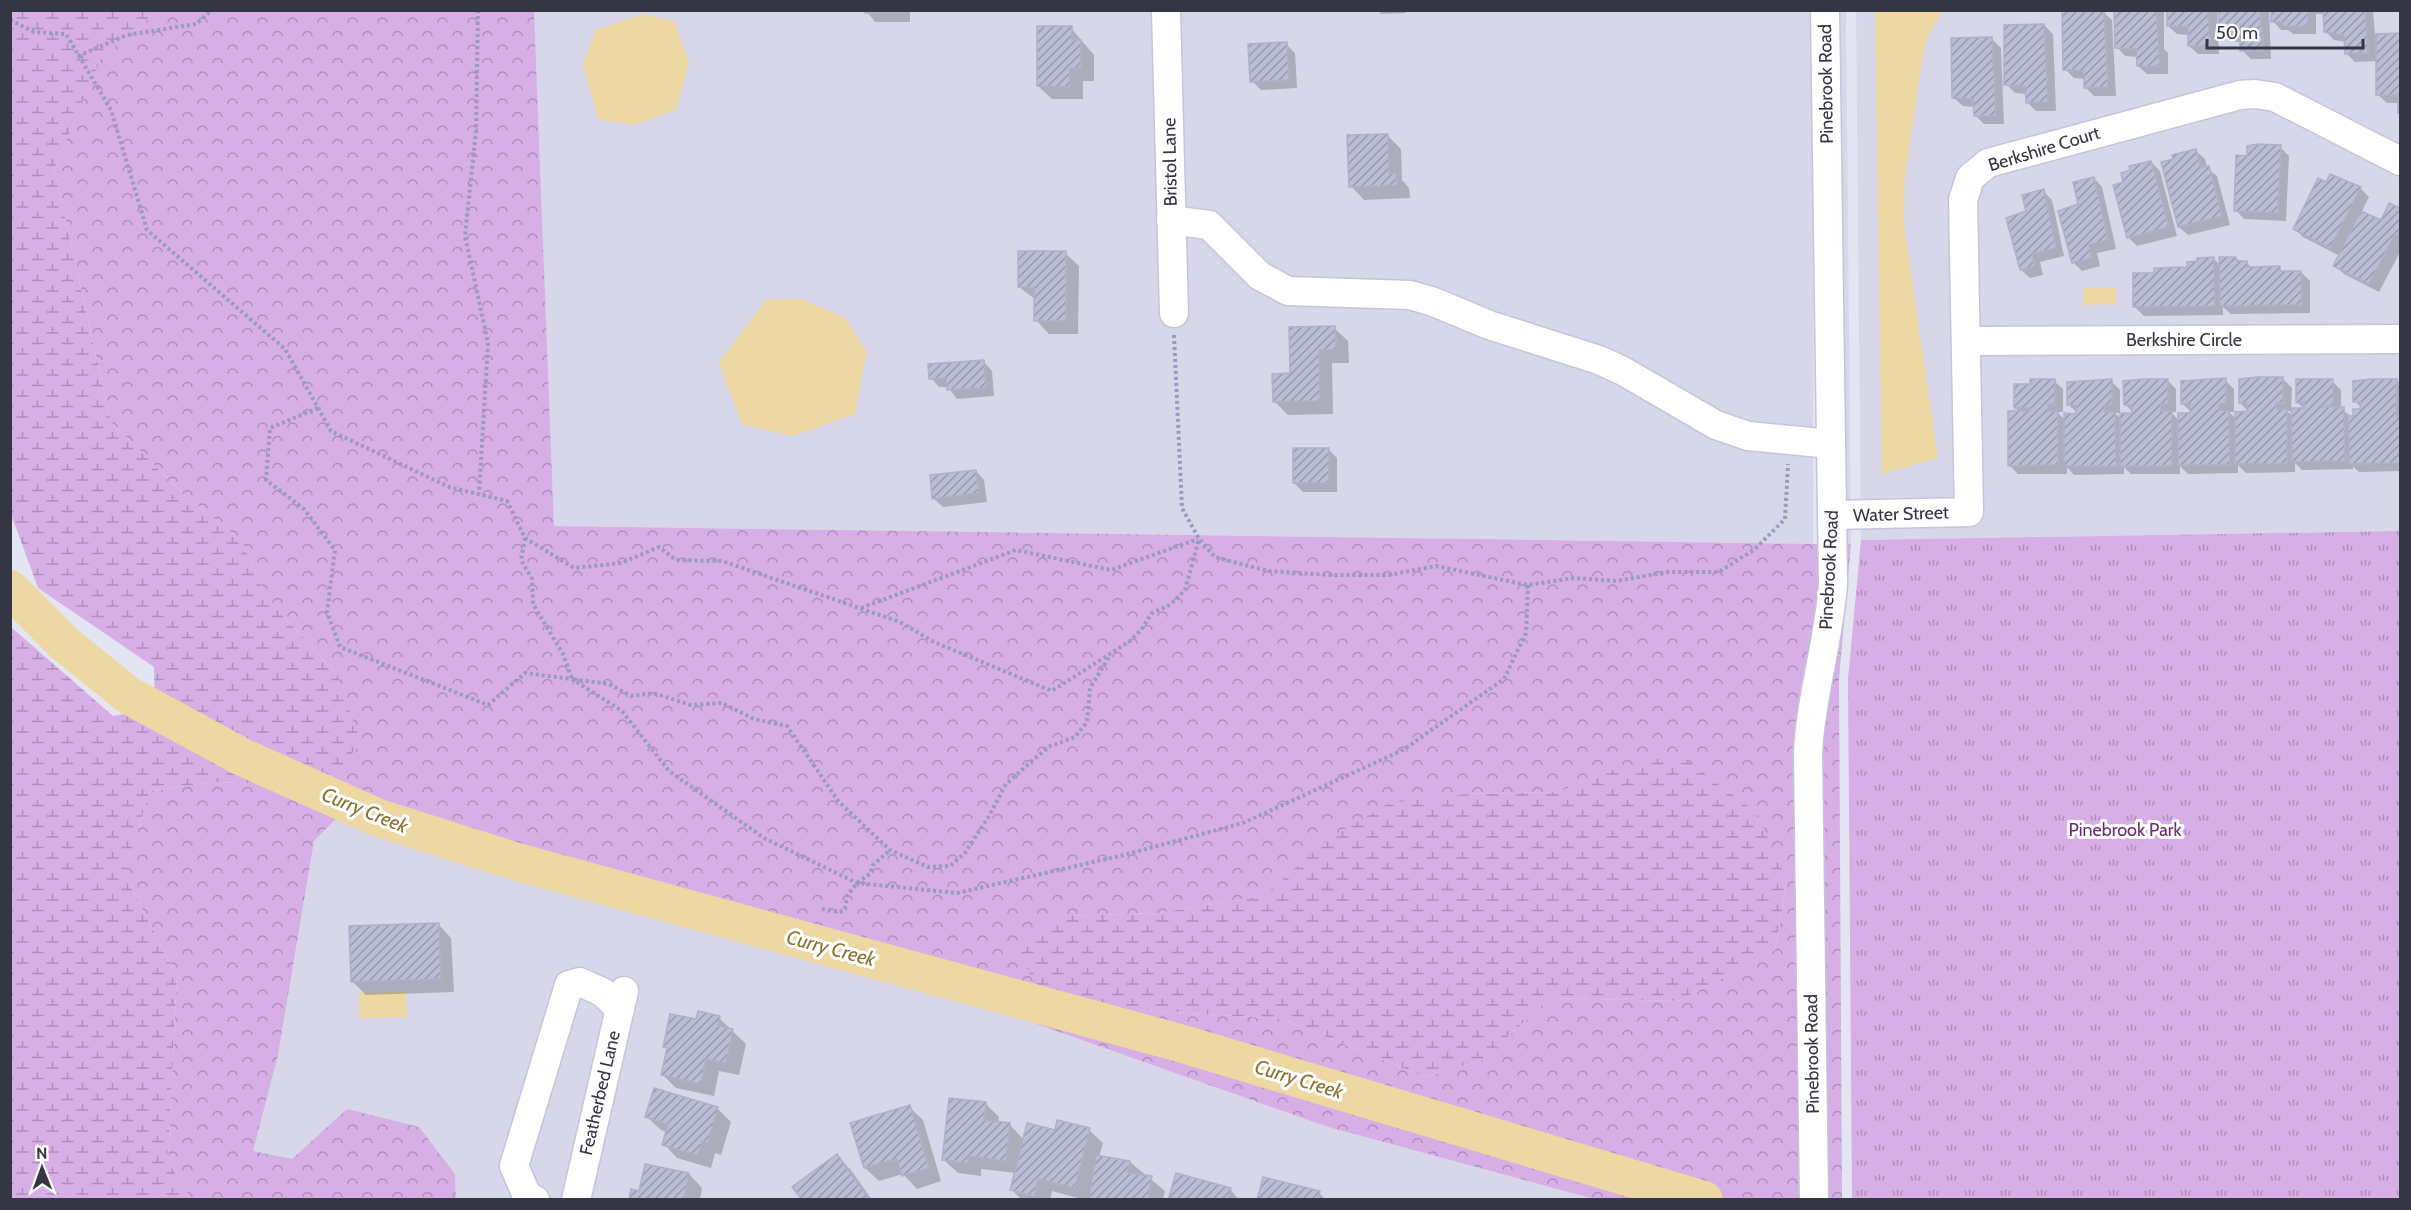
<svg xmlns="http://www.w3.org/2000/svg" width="2411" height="1210" font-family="Cabin,sans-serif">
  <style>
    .residential { fill: #d7d7e9 }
    .forest { fill: url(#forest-crowns); fill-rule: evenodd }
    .wetland { fill: url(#wetland-marsh) }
    .park { fill: url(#park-tufts) }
    .water { fill: #edd7a2 }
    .shadow { fill: #0003; fill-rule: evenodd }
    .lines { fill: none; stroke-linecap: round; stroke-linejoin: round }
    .river { stroke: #edd7a2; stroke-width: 38 }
    .building { fill: url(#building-hatch); stroke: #aeb1cd; stroke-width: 1.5 }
    .minor-casing { stroke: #c4c5db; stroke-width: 31 }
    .path { stroke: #999bbe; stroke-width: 4; stroke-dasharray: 3 3; stroke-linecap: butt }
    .minor { stroke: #fff; stroke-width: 28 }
    .labels { text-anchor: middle; stroke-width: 6; stroke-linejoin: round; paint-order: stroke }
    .street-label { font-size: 18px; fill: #343644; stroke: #fff }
    .park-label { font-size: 18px; fill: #6d2a73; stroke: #fff }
    .water-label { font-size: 20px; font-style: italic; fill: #8d712b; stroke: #fff }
  </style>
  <defs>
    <pattern id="forest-crowns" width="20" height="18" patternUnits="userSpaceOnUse" patternTransform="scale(1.5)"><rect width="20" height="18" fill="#d7aee5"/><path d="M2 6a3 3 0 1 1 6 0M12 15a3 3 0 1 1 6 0" fill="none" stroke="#af8ebb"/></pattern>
    <pattern id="wetland-marsh" width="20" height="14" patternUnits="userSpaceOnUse" patternTransform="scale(1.5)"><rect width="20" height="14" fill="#d7aee5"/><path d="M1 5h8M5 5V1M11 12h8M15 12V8" fill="none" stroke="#af8ebb"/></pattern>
    <pattern id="park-tufts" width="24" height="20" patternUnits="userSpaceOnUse" patternTransform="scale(1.5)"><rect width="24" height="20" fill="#d7aee5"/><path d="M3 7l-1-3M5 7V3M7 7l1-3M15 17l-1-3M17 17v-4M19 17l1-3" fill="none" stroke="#af8ebb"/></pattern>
    <pattern id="building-hatch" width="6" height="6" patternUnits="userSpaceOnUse" patternTransform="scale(1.5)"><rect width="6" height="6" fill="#babdd3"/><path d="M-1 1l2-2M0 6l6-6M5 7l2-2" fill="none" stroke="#989aad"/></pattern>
  </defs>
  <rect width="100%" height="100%" fill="#e4e5f2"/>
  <g class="residential">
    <path d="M534 11H1814L1813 544 554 526Z"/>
    <path d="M1836 11H1846L1851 544H1844Z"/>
    <path d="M1856 11H2400V531L1861 540Z"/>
    <path d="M335 820 898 975 1328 1127 1594 1199H456L455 1174 348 1109 292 1159 252 1152 278 1055 314 841Z"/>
  </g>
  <g class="forest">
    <path d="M157 11H534L554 526 1822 544 1803 1199H1594L1328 1127 898 975 335 820 314 841 278 1055 253 1151 292 1159 347 1109 419 1127 455 1174 456 1199H191L168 1161 177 976 124 874 150 791 213 782 320 786 338 676 265 596 242 541 184 495 111 422 54 169 101 58ZM1614 769 1787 881 1775 950 1678 1001 1550 998 1481 1061 1425 1077 1282 1019 1140 1010 1060 916 1159 913 1265 896 1467 794 1558 792Z"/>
    <path d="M1844 544H1851L1839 679 1842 1199 1825 1200 1819 752Z"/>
  </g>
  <g class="wetland">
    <path d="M11 10 157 11 101 59 54 169 111 422 184 495 242 541 265 596 338 676 361 744 320 786 213 782 150 791 124 874 177 976 168 1161 191 1199H11V627L113 716 155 708 154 667 38 588 11 514Z"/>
    <path d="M1678 754 1757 813 1787 881 1775 950 1678 1001 1550 998 1481 1061 1425 1077 1282 1019 1140 1010 1041 998 1019 951 1060 916 1159 913 1264 896 1327 840 1389 803 1467 794 1558 792 1614 769Z"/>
  </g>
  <path class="park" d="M2400 531V1199H1852L1848 679 1861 540Z"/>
  <g class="water">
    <path d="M1875 11H1942L1925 43 1905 177 1904 226 1938 458 1882 474Z"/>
    <path d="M643 14 674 21 689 62 676 110 634 125 599 120 583 65 596 30Z"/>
    <path d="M2083 288H2116V304L2083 305Z"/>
    <path d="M802 299 845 318 867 352 855 414 792 436 742 424 719 363 766 300Z"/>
    <path d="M406 992 407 1017 359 1018V993Z"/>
  </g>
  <g class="shadow">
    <path d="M866 10H910V22H875Z"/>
    <path d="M1378 10H1406V13L1381 14Z"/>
    <path d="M2116 10H2164V49L2168 53V74H2147L2138 66V57L2125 56 2117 47Z"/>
    <path d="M2168 10H2217L2219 54H2198L2189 46V35L2177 34 2168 26Z"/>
    <path d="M2220 10H2269L2271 59H2251L2242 50V42L2229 41 2219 31Z"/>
    <path d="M2272 10H2373L2375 35H2400V113L2399 103H2387L2378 95 2377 61 2355 62 2346 53V42L2334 40 2325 31V14H2316V34H2293L2288 30H2281L2273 21Z"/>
    <path d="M2103 12 2112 20 2116 96H2094L2085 87V79L2074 78 2065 69Z"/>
    <path d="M2044 25 2053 34 2056 111H2036L2027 102V94L2015 93 2006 84Z"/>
    <path d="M1071 28 1094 55V81H1083V99H1052L1038 86Z"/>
    <path d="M1992 39 2001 48 2004 124H1984L1975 115V107L1963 106 1954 98Z"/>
    <path d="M1286 44 1295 53 1297 88 1261 90 1252 81Z"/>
    <path d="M1387 135 1401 149 1402 180 1409 188 1410 198 1364 200 1351 186Z"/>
    <path d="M2280 147 2289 156 2286 221 2244 219 2236 210 2249 157Z"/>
    <path d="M2196 151 2205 159 2207 168 2217 176 2230 225 2188 235 2179 227Z"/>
    <path d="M2151 162 2160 171 2177 236 2137 246 2128 237 2125 183Z"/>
    <path d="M2331 175 2360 188 2369 197 2361 213 2382 222 2390 205 2400 210V252L2379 292 2344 274 2335 266 2340 256 2303 237 2294 228Z"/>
    <path d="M2094 178 2102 187 2116 249 2097 253 2100 266 2082 271 2073 262 2080 205Z"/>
    <path d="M2043 191 2052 200 2064 256 2040 262 2043 275 2030 278 2021 270 2028 212Z"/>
    <path d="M1065 253 1079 266 1078 334H1049L1036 320V300L1019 287Z"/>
    <path d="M2214 259 2221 266 2236 259 2240 262H2246L2252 268H2279L2284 273 2301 272 2310 281V313L2231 314 2223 307V315L2144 316 2135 307 2156 275 2188 269Z"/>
    <path d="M1334 328 1348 341 1349 363H1332L1333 414 1288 415 1274 401 1292 374Z"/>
    <path d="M984 362 992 371 994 396 957 399 948 387H939L931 378Z"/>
    <path d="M2283 379 2292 388 2291 410H2305L2297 402 2332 381 2341 390V409L2352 417 2364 411 2355 401 2397 380 2400 384V471L2359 472 2353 466V469L2302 470 2295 463V472L2246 473 2238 465V473L2188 474 2180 466V474H2131L2124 467V474L2074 475 2067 467V474H2018L2009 465 2020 412 2015 408 2031 385 2054 381 2063 389V412H2057L2065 420 2079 415 2069 405 2111 381 2120 390V413H2115L2122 420 2135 415 2125 404 2167 380 2176 389V412H2171L2179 421 2193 414 2183 404 2225 380 2234 389V412H2229L2237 420 2250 413 2240 403ZM2287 411H2293V417Z"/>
    <path d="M1328 449 1337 458V492H1303L1294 483Z"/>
    <path d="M976 471 984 480 987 502 943 507 934 499Z"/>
    <path d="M438 924 451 938 454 992 366 995 353 982Z"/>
    <path d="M719 1018 746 1044 739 1075 719 1071 714 1096 676 1088 663 1075 668 1050 665 1046 697 1021Z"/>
    <path d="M986 1104 999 1117 998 1123 1010 1125 1024 1140 1056 1132 1089 1130 1103 1143 1099 1157 1130 1162 1165 1191 1163 1200H1085L1052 1191 1050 1200H1022L1012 1190 1016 1173 981 1169V1176L958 1173 944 1160Z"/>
    <path d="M909 1107 923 1120 941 1181 917 1189 903 1174 879 1181 865 1168Z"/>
    <path d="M717 1108 731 1122 721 1155 715 1153 711 1168 677 1158 664 1144 667 1132 661 1130 647 1117Z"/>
    <path d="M837 1156 851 1170 872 1200H803Z"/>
    <path d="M689 1174 702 1188 700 1200H630Z"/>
    <path d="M1230 1189 1239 1200H1170Z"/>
    <path d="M1319 1193 1326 1200H1259Z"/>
  </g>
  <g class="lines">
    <path class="river" d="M10 589 64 643 128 695 242 757 379 818 514 861 1183 1044 1704 1200"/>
  </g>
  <g class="building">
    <rect x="865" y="10" width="37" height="3"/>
    <path d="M2062 10H2104L2108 87 2084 88V71L2063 70Z"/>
    <path d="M2114 10H2156L2160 66H2137L2136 49 2115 48Z"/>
    <path d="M2167 10H2208L2210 46H2188V27L2167 26Z"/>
    <path d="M2218 10H2260L2263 51H2240V34L2219 33Z"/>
    <path d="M2271 10H2308V26H2283V22H2271Z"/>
    <path d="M2323 10H2365L2368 53 2345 54 2344 35 2324 32Z"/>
    <path d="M2044 24 2048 102 2026 103 2025 86 2004 85V25Z"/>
    <path d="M1037 26H1072V40H1081V68H1070V87L1037 86Z"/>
    <path d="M2400 33V113H2398V95H2376V34Z"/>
    <path d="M1992 37 1996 116H1974L1973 99 1952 98 1951 38Z"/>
    <path d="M1287 42 1289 80 1250 82 1248 44Z"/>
    <path d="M1388 134 1389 173H1396L1397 185 1349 187 1347 135Z"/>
    <path d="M2258 144 2281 145 2278 213 2234 211 2236 155 2247 156V146Z"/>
    <path d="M2196 149 2201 168 2209 166 2222 216 2178 227 2161 162 2173 159 2172 155Z"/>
    <path d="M2151 161 2169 227 2127 238 2113 185 2123 182 2121 173 2130 170 2129 166Z"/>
    <path d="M2330 174 2361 187 2330 248 2293 229 2318 178 2326 182Z"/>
    <path d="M2094 177 2108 240 2089 245 2092 258 2072 263 2058 211 2078 204 2073 182Z"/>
    <path d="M2044 189 2056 248 2032 254 2035 266 2020 270 2006 218 2026 211 2022 195Z"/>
    <path d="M2389 203 2400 208V229L2398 235 2395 234 2369 284 2333 266 2361 211 2381 220Z"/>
    <path d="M1018 251H1066V321H1034V288L1018 287Z"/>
    <path d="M2214 257 2215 306 2133 307V273H2154V268L2187 267V262L2197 261V258Z"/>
    <path d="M2219 257H2236L2237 261H2247V267L2280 266V271H2301L2302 305 2220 306Z"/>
    <path d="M1335 326 1336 350H1319L1320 401 1273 402 1272 374 1290 373 1289 327Z"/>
    <path d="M984 360 986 388 947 390 946 378 929 379 928 364Z"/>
    <path d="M2258 377H2283V403H2276L2277 409H2287V464H2235V412L2248 411 2247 403H2239V379Z"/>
    <path d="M2226 378V404H2219V410L2229 411 2230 465H2178V413H2190V404H2181V381Z"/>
    <path d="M2030 379H2055V404H2048V411L2058 412V465L2008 466V411H2030V408H2014V384H2030Z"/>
    <path d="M2112 379V405H2105V412H2115L2116 466H2064V413L2076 414V405H2067V382Z"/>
    <path d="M2143 379H2168V404H2161V411H2172V466H2120V413H2132V405H2124L2123 381Z"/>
    <path d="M2296 379H2333V405L2321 407H2344L2345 461 2292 462 2291 408H2304V402L2296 403Z"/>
    <path d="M2372 379H2397L2396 416H2400V463L2349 464 2348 416H2353V409H2360L2361 402H2353V381Z"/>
    <rect x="1293" y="448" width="36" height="35"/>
    <path d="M976 470 979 493 932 499 930 475Z"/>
    <path d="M439 923 441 979 351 982 349 926Z"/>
    <path d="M698 1011 720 1016 718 1026 733 1029 726 1063 706 1059 701 1084 661 1075 667 1048 663 1047 670 1014 696 1019Z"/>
    <path d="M654 1088 718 1107 708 1143 702 1141 698 1155 662 1145 668 1124 645 1117Z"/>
    <path d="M949 1098 986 1102 984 1120 1010 1123 1006 1161 968 1156V1163L942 1160Z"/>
    <path d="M910 1105 929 1168 902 1176 897 1159 864 1168 850 1123Z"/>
    <path d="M1057 1120 1090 1128 1075 1188 1038 1179 1034 1196 1010 1190 1027 1123 1055 1130Z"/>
    <path d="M837 1154 870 1200H802L792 1187Z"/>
    <path d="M1096 1155 1130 1161 1128 1173 1152 1176 1148 1200H1089Z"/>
    <path d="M645 1164 689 1173 684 1200H629L631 1189 639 1191Z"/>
    <path d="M1176 1173 1231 1188 1228 1200H1168Z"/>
    <path d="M1263 1177 1320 1191 1318 1200H1257Z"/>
  </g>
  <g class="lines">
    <g class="minor-casing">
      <g id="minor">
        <path d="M1166 10 1174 313"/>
        <path d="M1171 220 1209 225 1260 276 1288 291 1410 295 1434 302 1489 325 1599 360 1623 371 1716 425 1748 436 1831 444"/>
        <path d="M1967 341 2400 339"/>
        <path d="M1833 515 1969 512 1963 200 1970 178 1988 163 2240 95 2255 94 2275 97 2400 161"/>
        <path d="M535 1200 527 1196 514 1166 569 985 580 982 602 992 620 1009"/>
        <path d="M576 1200 624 991"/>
        <path d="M1814 1200 1808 752C1811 695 1829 641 1833 584L1825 10"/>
      </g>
    </g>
    <g class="path">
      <path d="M478 10 476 131 465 236 488 343 479 494"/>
      <path d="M10 20 34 32 66 34 111 110 147 230 285 349 331 431 449 487 507 501 525 538 574 568 621 563 659 547 676 560 722 561 900 622 934 642 1052 691 1130 641 1141 630 1152 613 1170 605 1185 590 1199 539"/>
      <path d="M78 56 127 35 196 24 212 10"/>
      <path d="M1174 335 1182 508 1199 539 1215 557 1268 571 1329 575H1389L1436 566 1528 585 1574 578 1616 581 1668 572H1719L1755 549 1785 519 1788 464"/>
      <path d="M318 408 270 428 266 480 304 509 335 550 327 612 340 647 488 705 525 673 572 679 622 711 669 771 764 838 857 883 957 893 1120 856 1243 823 1403 750 1504 679 1526 633 1528 585"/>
      <path d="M525 538 521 560 532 579 533 604 563 654 572 679 609 684 631 696 653 693 691 705 722 703 754 719 787 726 839 802 890 850 928 867 950 866 965 853 989 816 1006 784 1048 747 1075 737 1087 722 1090 688 1109 657"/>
      <path d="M861 608 1016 550 1111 570 1198 539"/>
      <path d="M822 909 840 912 845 909 847 896 857 883 870 874 873 865 890 850"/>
    </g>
    <use href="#minor" class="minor"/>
  </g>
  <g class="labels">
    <g class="street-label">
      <text transform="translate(1826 84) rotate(-91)" y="6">Pinebrook Road</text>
      <text transform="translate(2044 149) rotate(-17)" y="6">Berkshire Court</text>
      <text transform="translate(1170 162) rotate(-91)" y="6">Bristol Lane</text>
      <text x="2184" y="346">Berkshire Circle</text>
      <text transform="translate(1901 514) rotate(-2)" y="6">Water Street</text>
      <text transform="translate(1829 570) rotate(-87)" y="6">Pinebrook Road</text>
      <text transform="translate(1812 1054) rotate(-91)" y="6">Pinebrook Road</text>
      <text transform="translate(600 1093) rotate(-77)" y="6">Featherbed Lane</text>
    </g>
    <g class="park-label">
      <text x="2125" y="836">Pinebrook Park</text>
    </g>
    <g class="water-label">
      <text transform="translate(365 810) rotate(22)" y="7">Curry Creek</text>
      <text transform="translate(831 948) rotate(15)" y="7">Curry Creek</text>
      <text transform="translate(1299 1079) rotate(17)" y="7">Curry Creek</text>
    </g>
  </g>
  <rect width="2411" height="1210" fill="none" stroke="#343644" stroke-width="24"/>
  <g transform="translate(42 1168) rotate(359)" stroke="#ffffff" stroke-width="4.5" paint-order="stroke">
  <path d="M0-4.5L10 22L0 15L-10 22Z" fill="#343644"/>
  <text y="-9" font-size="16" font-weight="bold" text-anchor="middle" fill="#343644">N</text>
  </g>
  <path d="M2207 39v9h156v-9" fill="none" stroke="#343644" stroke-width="3"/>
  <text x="2216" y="39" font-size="18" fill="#343644" stroke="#ffffff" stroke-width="4.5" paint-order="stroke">50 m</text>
</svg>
